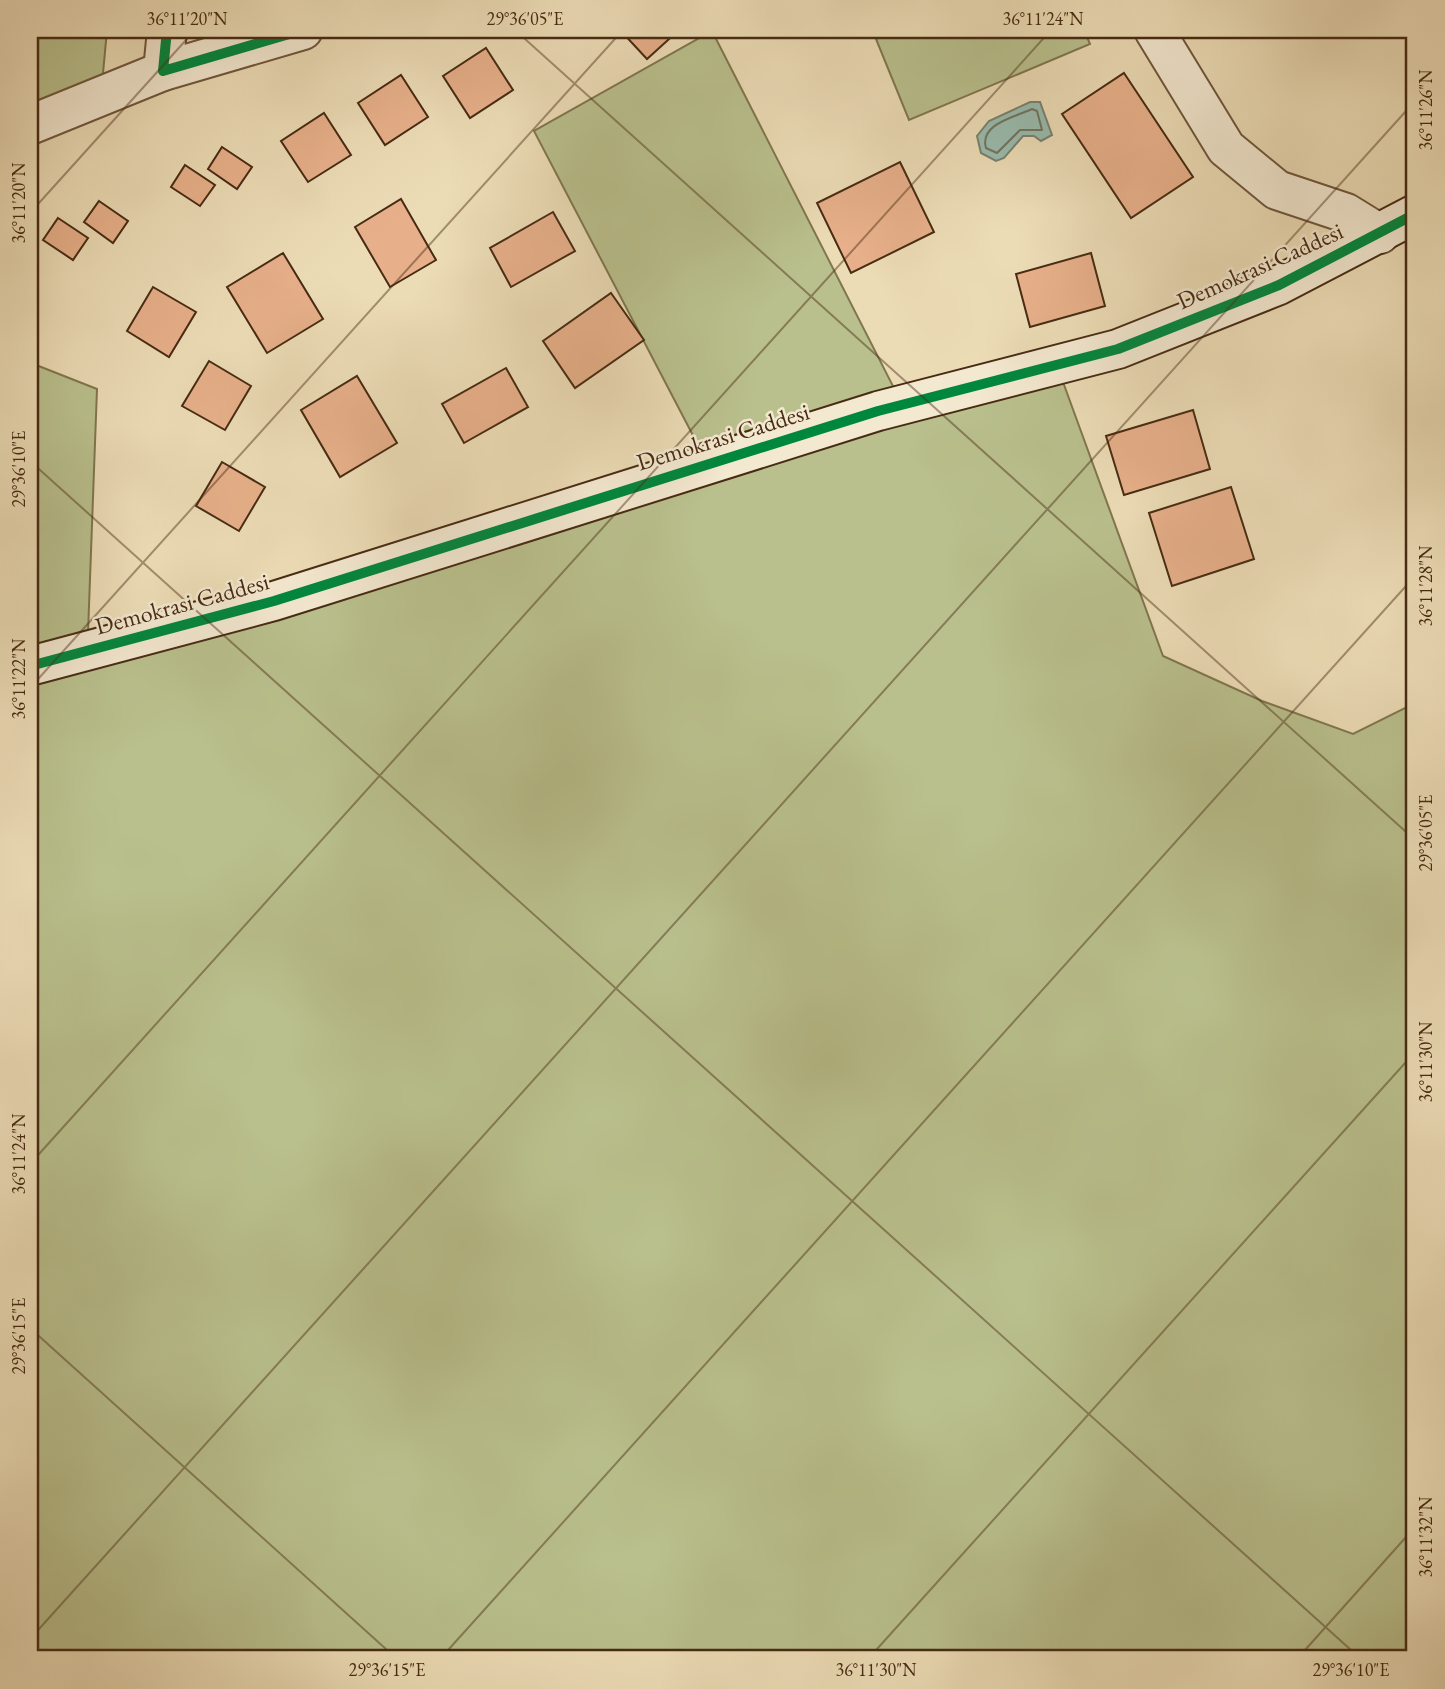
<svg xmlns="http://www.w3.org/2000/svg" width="1445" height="1689" font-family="'EB Garamond',serif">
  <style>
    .green { fill: #b9c08d; stroke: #807650; stroke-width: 2 }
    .water { fill: #99bcae; stroke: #788270; stroke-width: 2 }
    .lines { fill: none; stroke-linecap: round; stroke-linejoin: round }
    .shore { stroke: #707460; stroke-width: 2 }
    .building { fill: #e7b08a; stroke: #472b13; stroke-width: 2 }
    .street-casing { stroke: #70573c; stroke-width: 42 }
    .secondary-casing { stroke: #472b13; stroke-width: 42 }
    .street { stroke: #f3e8d0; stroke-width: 38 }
    .secondary { stroke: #f3e8d0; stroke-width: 38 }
    .cycleway-casing { stroke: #f3e8d0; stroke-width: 15 }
    .cycleway { stroke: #00873e; stroke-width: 10 }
    .ticks { fill: none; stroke: #472b13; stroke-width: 2; stroke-opacity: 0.45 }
    .labels { text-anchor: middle; stroke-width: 5; stroke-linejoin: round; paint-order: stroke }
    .street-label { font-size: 24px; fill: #472b13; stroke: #f3e8d0 }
    .neatline { fill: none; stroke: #472b13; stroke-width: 2.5 }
    .ticks-label { font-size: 18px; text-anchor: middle; fill: #472b13 }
  </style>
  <rect width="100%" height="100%" fill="#ecdcb6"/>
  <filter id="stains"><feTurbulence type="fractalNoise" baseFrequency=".00286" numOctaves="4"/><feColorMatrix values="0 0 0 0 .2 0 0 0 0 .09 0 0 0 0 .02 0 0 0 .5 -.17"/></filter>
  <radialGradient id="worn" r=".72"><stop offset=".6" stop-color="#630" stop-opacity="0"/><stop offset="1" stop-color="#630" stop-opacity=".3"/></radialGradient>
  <g class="green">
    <path d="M30 30H107L102 84 30 113Z"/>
    <path d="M897 30H1084L1090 44 909 120 876 39Z"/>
    <path d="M712 31 895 390 698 445 534 131Z"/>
    <path d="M31 363 97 389 88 633 30 648Z"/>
    <path d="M1063 382 1163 656 1262 701 1353 734 1415 703V1659H30V685L284 615 885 426Z"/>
  </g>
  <path class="water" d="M1030 102H1040L1052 135 1041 141 1034 136H1023L1004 158 996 161 981 153 977 136 989 121Z"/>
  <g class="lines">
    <path class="shore" d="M1032 109 1037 111 1042 130H1020L997 153 986 148C979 124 1015 117 1032 109Z"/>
  </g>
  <g class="building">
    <path d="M620 30H679L647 59Z"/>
    <path d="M486 48 513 90 470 118 443 76Z"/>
    <path d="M1124 73 1193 177 1131 218 1062 114Z"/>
    <path d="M401 75 428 117 385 145 358 103Z"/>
    <path d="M324 113 351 155 308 182 281 141Z"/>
    <path d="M222 147 252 167 237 189 208 169Z"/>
    <path d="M900 162 934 232 851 273 817 203Z"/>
    <path d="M185 165 215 185 200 206 171 187Z"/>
    <path d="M401 199 436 260 390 287 355 227Z"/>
    <path d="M99 201 128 221 113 243 84 222Z"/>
    <path d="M553 212 575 251 511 287 490 248Z"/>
    <path d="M58 218 88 238 73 260 43 240Z"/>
    <path d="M283 253 323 319 267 353 227 287Z"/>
    <path d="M1091 253 1105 306 1030 327 1016 274Z"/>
    <path d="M153 287 196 312 169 357 127 331Z"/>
    <path d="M611 293 644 340 575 388 543 341Z"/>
    <path d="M209 361 251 386 225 430 182 406Z"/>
    <path d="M506 368 528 407 464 443 442 404Z"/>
    <path d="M357 376 397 443 340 477 301 410Z"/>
    <path d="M1193 410 1210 469 1124 495 1106 436Z"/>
    <path d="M222 462 265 487 239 531 196 506Z"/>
    <path d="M1231 487 1254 559 1172 586 1149 513Z"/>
  </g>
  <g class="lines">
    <g class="street-casing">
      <g id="street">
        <path d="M167 30 163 71 303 30"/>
        <path d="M1154 30 1226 148 1277 190 1346 213 1380 234"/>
        <path d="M30 125 163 71"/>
      </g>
    </g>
    <g class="secondary-casing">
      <path id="secondary" d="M30 666 274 601 878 411 1118 349 1279 285 1415 214"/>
    </g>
    <use href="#street" class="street"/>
    <use href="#secondary" class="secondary"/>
    <g class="cycleway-casing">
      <g id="cycleway">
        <path d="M167 30 163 71 303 30"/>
        <path d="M30 666 274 601 878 411 1118 349 1279 285 1415 214"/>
      </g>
    </g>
    <use href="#cycleway" class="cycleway"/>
  </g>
  <path class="ticks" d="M515 30 1415 840M30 213 195 30M30 461 1361 1659M30 688 623 30M30 1164 1051 30M30 1328 397 1659M30 1639 1415 101M440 1659 1415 576M868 1659 1415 1052M1297 1659 1415 1527"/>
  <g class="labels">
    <g class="street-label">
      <text transform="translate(1260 266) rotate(-24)" y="8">Demokrasi Caddesi</text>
      <text transform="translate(723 437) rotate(-17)" y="8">Demokrasi Caddesi</text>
      <text transform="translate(182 604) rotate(-15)" y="8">Demokrasi Caddesi</text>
    </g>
  </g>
  <rect width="1445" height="1689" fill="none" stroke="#ecdcb6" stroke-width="77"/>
  <rect x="38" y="38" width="1368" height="1612" class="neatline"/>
  <g class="ticks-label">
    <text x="187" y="25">36°11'20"N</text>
    <text x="525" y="25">29°36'05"E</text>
    <text x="1043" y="25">36°11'24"N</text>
    <text transform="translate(1426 110) rotate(-90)" y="6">36°11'26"N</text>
    <text transform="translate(19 203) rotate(-90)" y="6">36°11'20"N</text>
    <text transform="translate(19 469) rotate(-90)" y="6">29°36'10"E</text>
    <text transform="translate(1426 586) rotate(-90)" y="6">36°11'28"N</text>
    <text transform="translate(19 679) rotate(-90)" y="6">36°11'22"N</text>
    <text transform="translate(1426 833) rotate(-90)" y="6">29°36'05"E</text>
    <text transform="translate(1426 1062) rotate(-90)" y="6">36°11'30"N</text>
    <text transform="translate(19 1154) rotate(-90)" y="6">36°11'24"N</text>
    <text transform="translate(19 1336) rotate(-90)" y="6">29°36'15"E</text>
    <text transform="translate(1426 1537) rotate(-90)" y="6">36°11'32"N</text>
    <text x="387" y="1676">29°36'15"E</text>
    <text x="876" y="1676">36°11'30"N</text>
    <text x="1351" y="1676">29°36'10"E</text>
  </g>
  <rect width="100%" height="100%" filter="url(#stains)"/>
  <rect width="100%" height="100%" fill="url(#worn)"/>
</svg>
